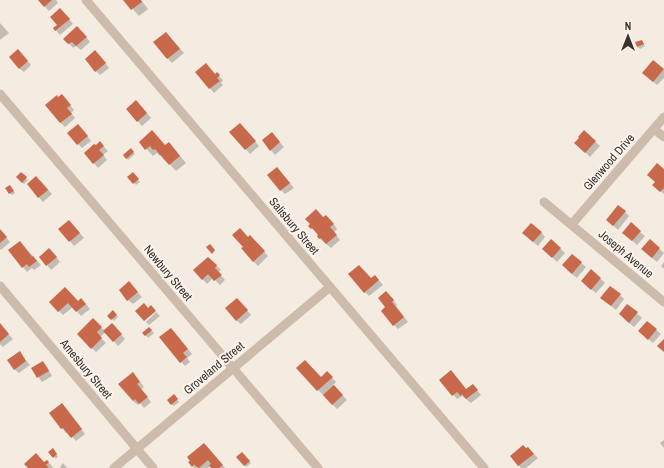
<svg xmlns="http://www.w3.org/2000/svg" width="664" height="468" font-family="'Archivo Narrow',sans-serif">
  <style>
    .shadow { fill: #0003 }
    .building { fill: #c8694b }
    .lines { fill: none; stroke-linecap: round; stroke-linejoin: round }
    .street { stroke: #cdbbac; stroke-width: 9 }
    .labels { text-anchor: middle; stroke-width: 4; stroke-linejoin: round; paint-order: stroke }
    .street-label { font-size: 12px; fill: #3b302b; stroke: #fbf5ee }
  </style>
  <rect width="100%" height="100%" fill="#f4ebe1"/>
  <g class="shadow">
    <path d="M39 0H56L58 3 49 11Z"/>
    <path d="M125 0H141L148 9 139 16Z"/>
    <path d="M65 14 73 24 60 35 54 28 58 25Z"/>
    <path d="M0 23 9 33 0 40Z"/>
    <path d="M82 32 90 42 81 50 76 46 73 48 65 39Z"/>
    <path d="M170 37 184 53 172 63 154 43Z"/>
    <path d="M642 41 645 46 640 49 638 47Z"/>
    <path d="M22 55 31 65 24 72 19 68Z"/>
    <path d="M100 56 109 68 100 75 96 71Z"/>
    <path d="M654 61 664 70V78L657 85 648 77Z"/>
    <path d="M196 72 216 75 217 74 223 80 221 83 223 85 214 93Z"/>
    <path d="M59 98 66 100 74 110 71 113 75 118 65 127 60 122Z"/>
    <path d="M141 106 151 118 142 126 128 109Z"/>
    <path d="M244 128 259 146 250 154 231 132Z"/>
    <path d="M83 130 91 141 82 148 78 144Z"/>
    <path d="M584 131 600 146 590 157 576 143Z"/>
    <path d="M276 138 284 147 275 155 271 150Z"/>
    <path d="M140 142 165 146 175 150 186 163 176 171 161 155 160 156 157 153 153 156Z"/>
    <path d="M100 143 108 151 103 155 107 160 98 168 85 153Z"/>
    <path d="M131 150 135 154 128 160 124 155Z"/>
    <path d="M277 168 294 188 285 194 281 190Z"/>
    <path d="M664 171V194L658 189Z"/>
    <path d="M21 173 28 180 24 184 17 177Z"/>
    <path d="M132 174 140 182 136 185 128 177Z"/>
    <path d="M41 181 52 194 43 202 28 184Z"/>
    <path d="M11 188 15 193 12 195 10 193Z"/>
    <path d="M625 212 629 216 618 230 607 220Z"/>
    <path d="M324 218 331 220 337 229 334 232 340 240 331 248 320 239 318 236 320 235 312 228Z"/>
    <path d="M74 226 84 238 74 246 60 229Z"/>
    <path d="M0 230 10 242 1 250 0 249Z"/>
    <path d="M541 232 545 237 538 246 528 238Z"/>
    <path d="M640 232 645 236 637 245 628 237Z"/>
    <path d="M248 239 255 241 268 256 258 266 253 261Z"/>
    <path d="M551 240 565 253 557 262 548 253Z"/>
    <path d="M650 241 664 253 657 262 647 254Z"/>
    <path d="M24 246 41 265 34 270 32 268 27 272 23 267Z"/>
    <path d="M54 254 60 262 51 270 47 265Z"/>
    <path d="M572 255 586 267 577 278 567 270Z"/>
    <path d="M212 261 221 270 218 272 225 280 220 285 213 278 207 284 194 270Z"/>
    <path d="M664 262V269L661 266Z"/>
    <path d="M591 270 605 283 596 293 586 285Z"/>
    <path d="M375 276 383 285 369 296 365 292 371 279Z"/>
    <path d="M133 287 142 297 133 304 128 300Z"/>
    <path d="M620 295 624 299 616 310 606 302Z"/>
    <path d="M391 297 397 305 396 306 408 322 398 329 394 325 387 308Z"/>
    <path d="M50 302H78L86 304 90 309 81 316 73 307 63 315Z"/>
    <path d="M241 303 251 315 241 324 236 320Z"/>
    <path d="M628 305 642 318 634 327 624 319Z"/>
    <path d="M113 312 118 317 114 321 109 316Z"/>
    <path d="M156 312 160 316 149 325 146 322Z"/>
    <path d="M93 320 105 331 116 329 125 339 118 346 106 332 100 337 106 343 96 352 78 334Z"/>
    <path d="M647 322 661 334 653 343 644 335Z"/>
    <path d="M0 325 13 339 3 347 0 344Z"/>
    <path d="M149 328 154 333 148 338 144 333Z"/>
    <path d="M175 333 192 354 187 358 190 362 185 366 181 362Z"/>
    <path d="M19 352 30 365 19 373 14 369Z"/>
    <path d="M43 363 47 367 52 376 42 382 33 369Z"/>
    <path d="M327 372 336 382 333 385 347 400 337 409 318 390 321 378Z"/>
    <path d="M137 378 144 387 141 389 151 402 144 408 140 403 138 405 133 401Z"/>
    <path d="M441 380 467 390H477L481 395 471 403 462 396 457 399Z"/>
    <path d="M174 395 179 402 174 406 168 400Z"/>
    <path d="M66 409 85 434 76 441 68 432 66 433 62 428Z"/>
    <path d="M664 440V448L660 443Z"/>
    <path d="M204 444 208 449 225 468H213L211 466 208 468H194L193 467 199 462 197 461 193 466 189 462 191 461 188 457Z"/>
    <path d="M528 448 538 458 526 468H521L511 456Z"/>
    <path d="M53 450 58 456 56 459 50 452Z"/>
    <path d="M242 453 251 463 246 467 237 457Z"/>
    <path d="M47 461 53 467 52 468H29L44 463Z"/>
    <path d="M63 463 67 468H61L60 467Z"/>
  </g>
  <g class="building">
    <path d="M38 0H52L44 7Z"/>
    <path d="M123 0H141L142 2 131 10Z"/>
    <path d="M60 8 70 19 55 31 53 28 57 25 50 17Z"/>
    <path d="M77 26 87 37 76 46 72 42 68 44 63 39Z"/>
    <path d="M166 32 180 49 167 59 153 42Z"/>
    <path d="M642 40 644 44 637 47 635 42Z"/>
    <path d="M18 49 28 61 19 69 9 57Z"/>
    <path d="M95 50 106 63 95 72 85 59Z"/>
    <path d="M653 60 664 69 653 82 642 73Z"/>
    <path d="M206 63 215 74 217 72 220 75 217 78 220 81 209 89 195 72Z"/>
    <path d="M62 94 71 105 67 108 72 114 60 123 45 105 57 95 58 97Z"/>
    <path d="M136 100 147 113 137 122 126 109Z"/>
    <path d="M240 123 256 141 245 150 229 132Z"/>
    <path d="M78 124 88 136 77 145 67 133Z"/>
    <path d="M152 130 165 145 169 142 180 156 169 165 155 149 153 150 150 146 145 150 139 142Z"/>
    <path d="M584 130 596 141 585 153 574 143 579 138 578 137Z"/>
    <path d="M272 132 280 142 270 151 262 140Z"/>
    <path d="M100 141 104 146 99 150 104 155 93 164 84 153 94 144 96 145Z"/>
    <path d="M131 148 134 152 126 159 123 155Z"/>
    <path d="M657 163 664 169V188L660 192 652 185 655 182 647 175Z"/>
    <path d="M277 167 290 183 280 191 267 175Z"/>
    <path d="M21 172 27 177 22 183 16 177Z"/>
    <path d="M133 172 139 179 133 184 127 177Z"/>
    <path d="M36 176 48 190 38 198 27 184Z"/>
    <path d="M10 185 14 191 9 194 5 188Z"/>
    <path d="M618 205 626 211 613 226 606 220Z"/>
    <path d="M316 209 323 217 326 215 334 224 330 227 337 235 326 244 321 238 319 239 317 236 318 235 312 228 311 229 308 226 310 224 305 219Z"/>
    <path d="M69 220 80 233 69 242 58 229Z"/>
    <path d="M631 222 641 231 632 241 622 233Z"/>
    <path d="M531 223 542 232 533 242 522 233Z"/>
    <path d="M240 228 248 237 250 235 265 251 253 262 241 248 243 247 232 235Z"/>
    <path d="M0 229 7 237 0 243Z"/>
    <path d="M551 239 561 248 552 258 542 249Z"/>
    <path d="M650 239 660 248 652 258 641 249Z"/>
    <path d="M20 241 32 257 33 256 37 261 29 267 27 264 22 268 8 250Z"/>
    <path d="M210 244 215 250 212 254 206 247Z"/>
    <path d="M49 248 57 257 46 266 39 257Z"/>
    <path d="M572 254 582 262 572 274 562 265Z"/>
    <path d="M208 257 217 265 215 268 222 275 214 281 208 274 202 280 193 270Z"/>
    <path d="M359 265 371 278 375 275 379 280 364 293 348 274Z"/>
    <path d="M591 269 601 278 591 290 581 281Z"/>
    <path d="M129 281 138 292 127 301 119 290Z"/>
    <path d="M610 286 621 294 611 306 600 298Z"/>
    <path d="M65 287 78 301 81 298 86 304 76 312 68 303 58 312 49 302Z"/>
    <path d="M386 291 394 300 392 302 404 317 393 326 381 311 385 307 378 298Z"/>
    <path d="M237 298 248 310 236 321 225 308Z"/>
    <path d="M144 303 148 308 151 305 156 311 144 321 135 311Z"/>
    <path d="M627 304 638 312 629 323 619 314Z"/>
    <path d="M113 310 117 315 111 320 107 316Z"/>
    <path d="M93 318 102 327 97 332 102 338 91 349 77 334Z"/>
    <path d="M647 321 657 329 648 340 638 331Z"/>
    <path d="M0 323 9 334 0 342Z"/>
    <path d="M112 323 122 334 113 342 103 331Z"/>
    <path d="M149 327 152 330 145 336 142 333Z"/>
    <path d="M171 328 188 349 183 353 187 357 180 363 159 337Z"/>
    <path d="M664 339V352L657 346Z"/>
    <path d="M20 351 26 361 14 370 7 360Z"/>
    <path d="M305 360 321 377 327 371 333 377 317 391 296 368Z"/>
    <path d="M43 361 49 371 37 378 31 368Z"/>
    <path d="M451 370 466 389 473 384 478 390 466 399 462 394 461 396 457 392 452 396 439 380Z"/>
    <path d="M133 372 140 382 137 384 148 397 139 404 135 399 133 401 118 384Z"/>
    <path d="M334 385 343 395 332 405 323 395Z"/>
    <path d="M174 394 178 399 171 405 167 400Z"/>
    <path d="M62 403 82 429 71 438 63 428 61 429 49 413Z"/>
    <path d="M204 443 223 465 219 468H211L209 465 211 464 208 460 199 468 194 465 192 467 188 462 190 461 187 457Z"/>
    <path d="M523 445 526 448 528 447 534 454 518 466 510 456Z"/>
    <path d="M53 448 57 454 53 458 48 452Z"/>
    <path d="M242 452 250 461 244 466 236 457Z"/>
    <path d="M36 453 44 462 47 460 49 462 46 465 49 468H28L24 464Z"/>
  </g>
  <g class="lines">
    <g class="street">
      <path d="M86 0 484 468"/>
      <path d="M0 94 318 468"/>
      <path d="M654 129 664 137"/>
      <path d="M544 202 664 302"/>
      <path d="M572 224 664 117"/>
      <path d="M0 286 153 468"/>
      <path d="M114 468 330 287"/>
    </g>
  </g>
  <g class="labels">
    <g class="street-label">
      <text transform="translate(609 162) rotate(-49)" y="4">Glenwood Drive</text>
      <text transform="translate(294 226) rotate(50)" y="4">Salisbury Street</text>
      <text transform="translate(626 254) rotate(40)" y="4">Joseph Avenue</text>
      <text transform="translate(168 273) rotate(50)" y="4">Newbury Street</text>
      <text transform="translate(214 368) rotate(-40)" y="4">Groveland Street</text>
      <text transform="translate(86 369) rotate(50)" y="4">Amesbury Street</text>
    </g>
  </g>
  <g transform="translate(628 36)" stroke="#fbf5ee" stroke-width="3" paint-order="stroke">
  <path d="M0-3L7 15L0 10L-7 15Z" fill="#3b302b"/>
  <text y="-6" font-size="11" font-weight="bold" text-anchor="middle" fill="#3b302b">N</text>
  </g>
</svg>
